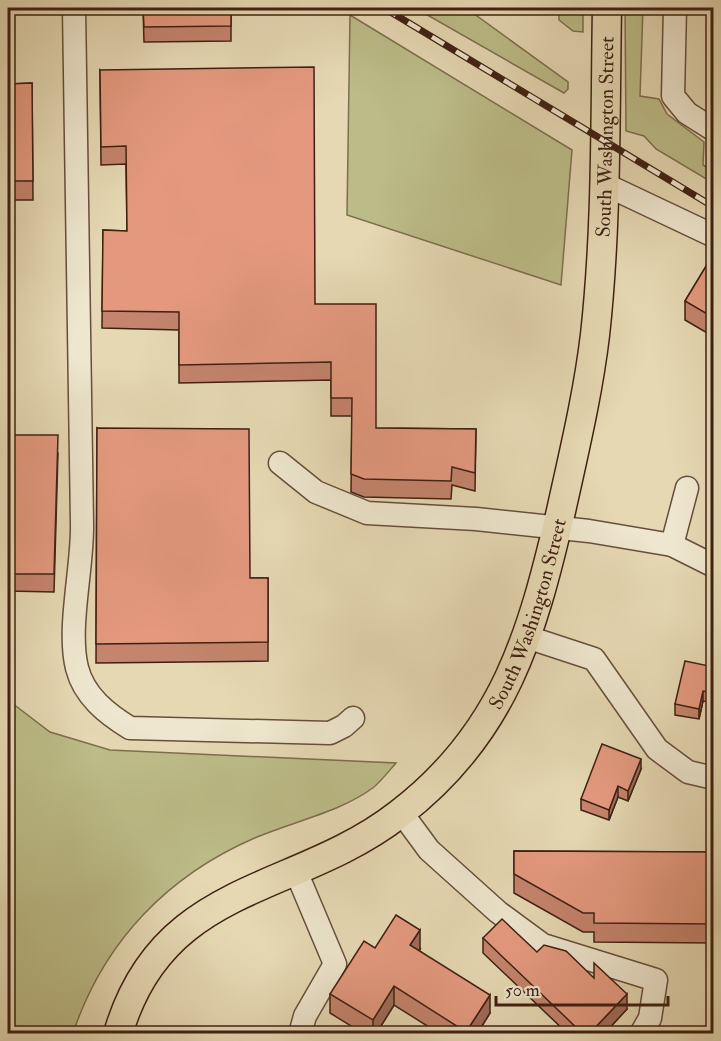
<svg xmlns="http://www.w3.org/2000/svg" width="721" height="1041" font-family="'IM FELL Double Pica',serif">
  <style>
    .green { fill: #bcbc88; stroke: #7e6e4e; stroke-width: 1.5 }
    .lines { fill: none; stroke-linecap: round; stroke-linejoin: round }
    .minor-casing { stroke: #684e3b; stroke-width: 25 }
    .major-casing { stroke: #3f2013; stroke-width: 31 }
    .minor { stroke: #eee6ce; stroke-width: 22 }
    .major { stroke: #e5d8b3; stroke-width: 28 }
    .rail-casing { stroke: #3f2013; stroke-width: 7 }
    .rail { stroke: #eee6ce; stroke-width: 4.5; stroke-dasharray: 14; stroke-linecap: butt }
    .wall { fill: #c4846d; stroke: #3f2013; stroke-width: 1.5 }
    .shaded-wall { fill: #a06b59; stroke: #3f2013; stroke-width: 1.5 }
    .building { fill: #e4997f; stroke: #3f2013; stroke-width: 1.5 }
    .labels { text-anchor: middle; stroke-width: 4.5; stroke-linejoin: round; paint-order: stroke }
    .street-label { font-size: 20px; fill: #3f2013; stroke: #eee6ce }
  </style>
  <rect width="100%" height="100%" fill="#e5d8b3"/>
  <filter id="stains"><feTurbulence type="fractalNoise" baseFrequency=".00333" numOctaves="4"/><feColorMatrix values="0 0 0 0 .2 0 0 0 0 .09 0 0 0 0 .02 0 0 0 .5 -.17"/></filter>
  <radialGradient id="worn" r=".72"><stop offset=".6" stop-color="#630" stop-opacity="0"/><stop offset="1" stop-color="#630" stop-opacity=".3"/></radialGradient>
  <g class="green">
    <path d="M415 8H466L568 82V89L564 93Z"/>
    <path d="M559 8H583V32L573 31 559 20Z"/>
    <path d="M625 8H643L640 96 659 99 667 114 704 142 703 165 713 171V183L656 149 644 136 626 131Z"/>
    <path d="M350 15 572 150 561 285 347 215Z"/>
    <path d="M8 700 50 732 110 750 396 763C389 771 382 780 374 787 341 812 295 821 257 837 168 875 104 941 73 1033H8Z"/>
  </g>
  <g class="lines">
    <g class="minor-casing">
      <g id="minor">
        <path d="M74 8C76 180 79 352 82 524 83 567 67 628 77 668 84 696 107 714 130 728L330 733 344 726 353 718"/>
        <path d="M675 8 673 96 687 113 714 130"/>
        <path d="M604 184 714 236"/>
        <path d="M280 463 316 492 367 513 476 519 589 531 672 545 714 566"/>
        <path d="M672 545 687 488"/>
        <path d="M527 637 594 659 657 749 688 772 714 778"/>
        <path d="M401 812 429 850 498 912 543 945 656 980 650 1018 641 1034"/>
        <path d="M295 869 335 964 305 1016 300 1034"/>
      </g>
    </g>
    <g class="major-casing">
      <g id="major">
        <path id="s1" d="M118 1034C162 881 295 895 399 814 505 733 532 634 561 511 574 452 588 394 595 335 607 227 605 116 607 8"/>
      </g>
    </g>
    <use href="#minor" class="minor"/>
    <use href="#major" class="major"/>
    <g class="rail-casing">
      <path id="rail" d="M384 8 714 207"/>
    </g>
    <use href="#rail" class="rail"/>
  </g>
  <g class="wall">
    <path d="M143 8H231V41L144 42Z"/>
    <path d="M100 70 315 304 376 428 476 429 475 491 452 485 451 499 364 497 351 492 352 416H331V380L179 383V330L102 328 103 230 127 231 126 164 101 165Z"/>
    <path d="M32 83 33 200H8V84Z"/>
    <path d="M714 253V337L685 320V301Z"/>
    <path d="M97 428 250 578H268V661L96 663Z"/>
    <path d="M8 435 58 453 54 592 8 591Z"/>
    <path d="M714 667V703L703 701 699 719 675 715V704Z"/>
    <path d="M641 769 628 801 618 797 609 820 581 810V799Z"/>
    <path d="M514 851 714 852V943L594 942V932H583L514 893Z"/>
    <path d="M483 938 627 1009 604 1034H568L483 953Z"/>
    <path d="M375 948 420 949 419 950 490 1013 477 1034H440L394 1005 376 1034H364L330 1013V994Z"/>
  </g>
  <g class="shaded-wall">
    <path d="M703 691V701L699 719V709Z"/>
    <path d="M641 759V769L628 801V791Z"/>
    <path d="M618 786V797L609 820V810Z"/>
    <path d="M420 930V949L410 964V945Z"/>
    <path d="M394 986V1005L376 1034H373V1020Z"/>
    <path d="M627 994V1009L604 1034H589Z"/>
    <path d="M490 995V1013L477 1034H466V1032Z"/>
  </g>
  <g class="building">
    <path d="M143 8H231V26L144 27Z"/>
    <path d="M314 67 315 304H376V428L476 429 475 473 452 467 451 481 364 479 351 474 352 398H331V362L179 365V312L102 311 103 230 127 231 126 146 101 147 100 70Z"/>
    <path d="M32 83 33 181H8V84Z"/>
    <path d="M714 253V318L685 301Z"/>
    <path d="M97 428 249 429 250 578H268V642L96 644Z"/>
    <path d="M8 435H58L54 574H8Z"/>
    <path d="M685 661 714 667V693L703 691 699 709 675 704Z"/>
    <path d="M602 744 641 759 628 791 618 786 609 810 581 799Z"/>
    <path d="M514 851 714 852V924L594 923V913H583L514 874Z"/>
    <path d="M396 915 420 930 410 945 490 995 466 1032 394 986 373 1020 330 994 364 941 375 948Z"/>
    <path d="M502 919 537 952 544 945 566 951 594 978V963L627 994 589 1034H583L483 938Z"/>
  </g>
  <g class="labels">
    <g class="street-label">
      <text dy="7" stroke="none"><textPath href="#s1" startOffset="1100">South Washington Street</textPath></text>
      <text dy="7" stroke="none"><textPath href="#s1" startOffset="614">South Washington Street</textPath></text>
    </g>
  </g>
  <rect width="721" height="1041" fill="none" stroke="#e5d8b3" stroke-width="30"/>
  <rect x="9" y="9" width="703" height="1023" fill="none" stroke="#3f2013" stroke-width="3"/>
  <rect x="15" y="15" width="691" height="1011" fill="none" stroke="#3f2013" stroke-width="1.5"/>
  <path d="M496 996v9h172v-9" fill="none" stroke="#3f2013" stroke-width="3"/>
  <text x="505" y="996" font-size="18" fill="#3f2013" stroke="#eee6ce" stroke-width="4.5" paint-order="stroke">50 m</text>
  <rect width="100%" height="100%" filter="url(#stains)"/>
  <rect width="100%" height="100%" fill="url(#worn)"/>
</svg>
